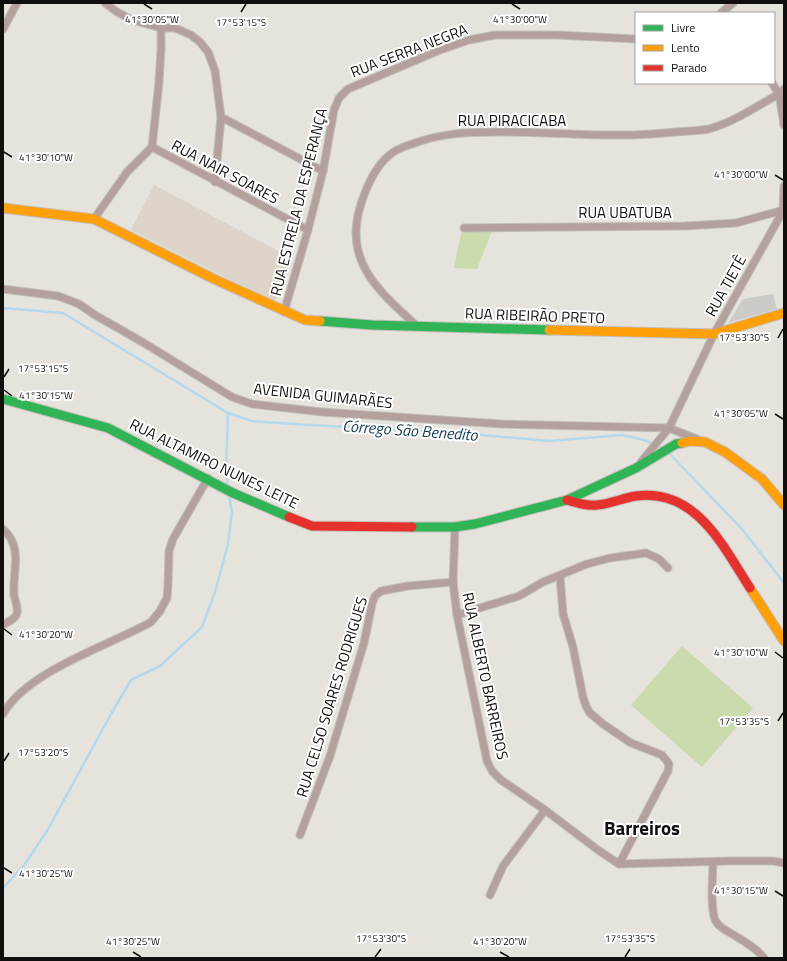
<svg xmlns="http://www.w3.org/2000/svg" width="787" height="961" font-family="'Titillium Web',sans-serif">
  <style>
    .built { fill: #dcd4c8 }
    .green { fill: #cbdbae }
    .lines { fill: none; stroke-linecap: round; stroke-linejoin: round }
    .stream { stroke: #b4d9ed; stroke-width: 2.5 }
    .building { fill: #cecac7 }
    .street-casing { stroke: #c3c0bc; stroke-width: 9 }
    .fast-casing { stroke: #c3c0bc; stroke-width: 11 }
    .slow-casing { stroke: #c3c0bc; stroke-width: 11 }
    .jam-casing { stroke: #c3c0bc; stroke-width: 11 }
    .street { stroke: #b4a19e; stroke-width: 7 }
    .fast { stroke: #30b455; stroke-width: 9 }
    .slow { stroke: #ff9f0a; stroke-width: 9 }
    .jam { stroke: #e5322d; stroke-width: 9 }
    .ticks { fill: none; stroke: #12100c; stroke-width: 1.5 }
    .labels { text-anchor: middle; stroke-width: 4; stroke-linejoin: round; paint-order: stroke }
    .street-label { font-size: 15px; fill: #12100c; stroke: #fff }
    .water-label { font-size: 16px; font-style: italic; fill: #113c51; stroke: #fff }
    .district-label { font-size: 19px; font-weight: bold; fill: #12100c; stroke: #fff }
    .ticks-label { font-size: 10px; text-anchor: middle; fill: #12100c; stroke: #fff; stroke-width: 4; stroke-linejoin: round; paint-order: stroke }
  </style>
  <rect width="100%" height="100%" fill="#e6e2dc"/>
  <path class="built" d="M154 185 292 258 275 302 131 230Z"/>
  <g class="green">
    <path d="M493 228 477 269 454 268 462 229Z"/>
    <path d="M682 646 753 708 702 767 631 705Z"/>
  </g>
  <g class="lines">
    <g class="stream">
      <path d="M3 308 63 313 228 413 252 421 308 425 447 432 550 441 623 435 644 440 664 449"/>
      <path d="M228 413 226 471 228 488"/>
      <path d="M668 452 742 529 784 583"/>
      <path d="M3 888 25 864 47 831 111 714 131 680 160 666 202 627 215 592 228 544 232 512 229 495"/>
    </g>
  </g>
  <path class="building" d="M773 294 777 309 728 323 743 299Z"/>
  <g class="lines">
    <g class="street-casing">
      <g id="street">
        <path d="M105 3 117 12 132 20 161 28H175L191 35 200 42 208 52 215 71 221 117 215 182"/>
        <path d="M721 13 733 3"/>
        <path d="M3 29 17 3"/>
        <path d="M772 83 779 94 784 125"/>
        <path d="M221 117 323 171"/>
        <path d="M152 147 308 230"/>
        <path d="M94 219 127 172 152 147 159 82 161 50V28"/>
        <path d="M464 228 685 226 736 223 784 210"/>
        <path d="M3 289 58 296 79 304 95 315 144 343 232 397 252 404 322 412 502 424 669 428"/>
        <path d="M284 312 308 230 323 171 334 110 339 98 348 89 440 50 469 40 495 35H557L636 39"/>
        <path d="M418 327C380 292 342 262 361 204 367 185 377 162 395 151 400 148 406 146 412 144 441 133 468 132 499 132 558 132 616 139 675 132 686 131 698 131 709 129 734 122 757 106 779 94L784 89"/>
        <path d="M697 439 669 428 714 334 783 211 784 186"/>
        <path d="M641 462 669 428"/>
        <path d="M455 527 453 582 457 615 487 761 492 771 501 780 545 810 598 850 619 864 731 861H773L784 863"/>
        <path d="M3 529C24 548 12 571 14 595 15 600 18 607 17 613 16 619 7 622 3 625"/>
        <path d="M560 576 563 614 573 647 583 697 586 706 590 713 603 724 631 743 662 755 669 764 668 771 619 864"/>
        <path d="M457 615 519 596 543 582 587 564 610 558 646 553 659 559 668 568"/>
        <path d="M3 714C27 671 108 646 151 622L160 611 167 598 168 585 169 551 173 539 208 478"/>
        <path d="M300 835 330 756 364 643 372 604 375 596 381 591 408 586 453 582"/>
        <path d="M713 862C713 875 709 914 717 923 721 929 731 933 737 937 747 943 757 949 764 958"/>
        <path d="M490 895 503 866 545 810"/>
      </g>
    </g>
    <g class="fast-casing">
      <g id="fast">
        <path d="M320 321 372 325 549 330"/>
        <path d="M3 399 108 428 233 493 289 517"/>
        <path d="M412 527H455L475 524 567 500 636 468 676 444 682 443"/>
      </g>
    </g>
    <g class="slow-casing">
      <g id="slow">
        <path d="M3 208 94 219 214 279 305 320 320 321"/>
        <path d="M549 330 714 334 784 313"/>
        <path d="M682 443 690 441 705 442 725 452 762 479 784 505"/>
        <path d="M750 588 784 641"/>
      </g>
    </g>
    <g class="jam-casing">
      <g id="jam">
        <path d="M567 500C577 503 587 506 597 505 610 504 623 498 636 496 696 488 723 546 750 588"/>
        <path d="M289 517 312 526 412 527"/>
      </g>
    </g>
    <use href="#street" class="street"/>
    <use href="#fast" class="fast"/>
    <use href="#slow" class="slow"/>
    <use href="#jam" class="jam"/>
  </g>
  <path class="ticks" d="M144 4 152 9M512 4 520 9M241 12 246 4M4 152 12 157M775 175 783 180M778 338 783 329M4 377 9 369M4 390 12 396M775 414 783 419M4 629 12 635M775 652 783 658M778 721 783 713M4 761 9 753M4 868 12 873M775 891 783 896M133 952 141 957M500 952 509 957M375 957 381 949M625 957 630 949"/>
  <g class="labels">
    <g class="street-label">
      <text transform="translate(409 51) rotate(-21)" y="5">RUA SERRA NEGRA</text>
      <text x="512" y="126">RUA PIRACICABA</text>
      <text transform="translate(225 172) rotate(28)" y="5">RUA NAIR SOARES</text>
      <text transform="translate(299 202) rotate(-76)" y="5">RUA ESTRELA DA ESPERANÇA</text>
      <text x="625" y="218">RUA UBATUBA</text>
      <text transform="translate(726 286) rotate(-61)" y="5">RUA TIETÊ</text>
      <text transform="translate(535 316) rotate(2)" y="5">RUA RIBEIRÃO PRETO</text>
      <text transform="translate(323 396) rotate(6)" y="5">AVENIDA GUIMARÃES</text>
      <text transform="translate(214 464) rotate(26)" y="5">RUA ALTAMIRO NUNES LEITE</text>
      <text transform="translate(485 676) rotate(78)" y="5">RUA ALBERTO BARREIROS</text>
      <text transform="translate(332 697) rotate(-73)" y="5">RUA CELSO SOARES RODRIGUES</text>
    </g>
    <g class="water-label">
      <text transform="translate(410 430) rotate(4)" y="6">Córrego São Benedito</text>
    </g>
    <g class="district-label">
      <text x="642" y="835">Barreiros</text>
    </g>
  </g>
  <g class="ticks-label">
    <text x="152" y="23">41°30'05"W</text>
    <text x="520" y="23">41°30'00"W</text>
    <text x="241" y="26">17°53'15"S</text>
    <text x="46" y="161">41°30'10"W</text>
    <text x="741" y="178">41°30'00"W</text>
    <text x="744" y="341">17°53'30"S</text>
    <text x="43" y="372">17°53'15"S</text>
    <text x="46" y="399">41°30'15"W</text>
    <text x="741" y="417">41°30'05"W</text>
    <text x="46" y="638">41°30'20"W</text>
    <text x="741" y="656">41°30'10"W</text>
    <text x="744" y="725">17°53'35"S</text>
    <text x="43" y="756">17°53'20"S</text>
    <text x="46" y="877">41°30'25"W</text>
    <text x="741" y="894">41°30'15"W</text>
    <text x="381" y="942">17°53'30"S</text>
    <text x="630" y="942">17°53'35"S</text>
    <text x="133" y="945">41°30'25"W</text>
    <text x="500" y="945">41°30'20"W</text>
  </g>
  <rect width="787" height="961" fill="none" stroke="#12100c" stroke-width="8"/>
  <rect x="635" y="12" width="140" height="72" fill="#ffffff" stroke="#a09f9e"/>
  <rect x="643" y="25" width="20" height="6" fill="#30b455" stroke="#a09f9e"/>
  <text x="671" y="32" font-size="12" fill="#12100c">Livre</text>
  <rect x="643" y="45" width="20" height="6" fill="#ff9f0a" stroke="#a09f9e"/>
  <text x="671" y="52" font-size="12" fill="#12100c">Lento</text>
  <rect x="643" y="65" width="20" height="6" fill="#e5322d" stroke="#a09f9e"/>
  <text x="671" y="72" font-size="12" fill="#12100c">Parado</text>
</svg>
